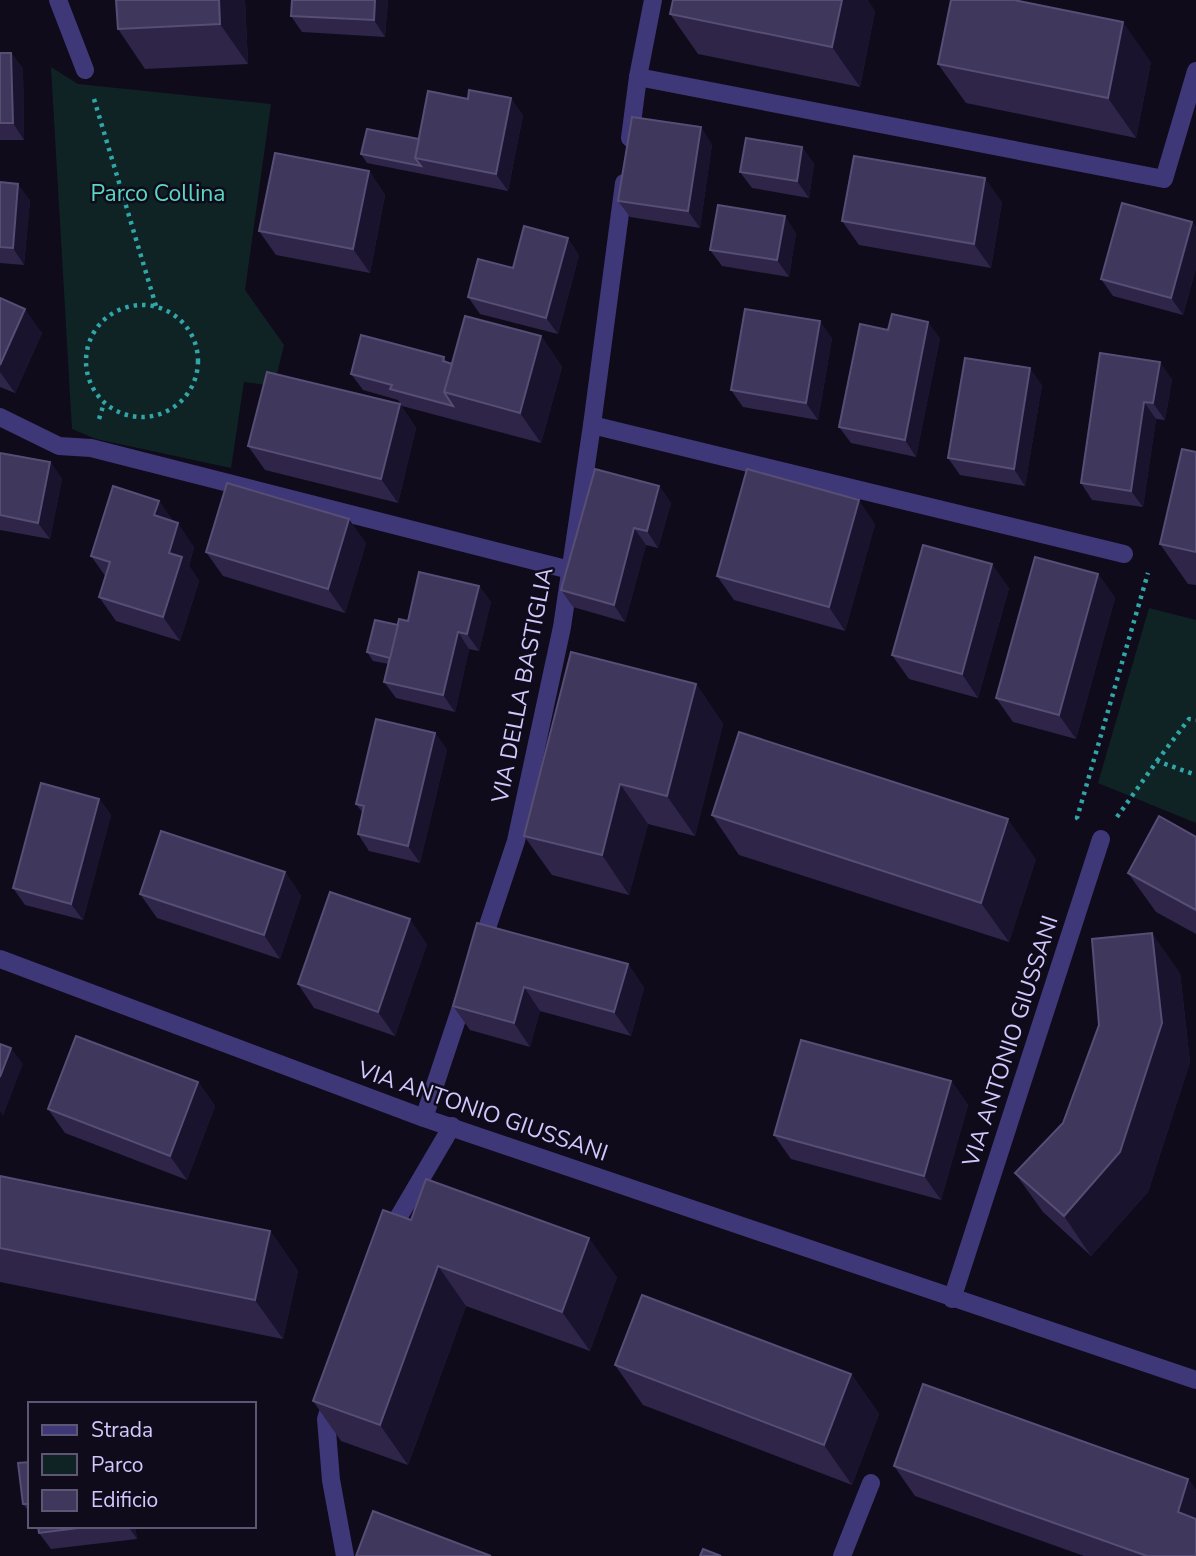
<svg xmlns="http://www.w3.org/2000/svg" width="1196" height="1556" font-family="'Nunito Sans',sans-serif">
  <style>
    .green { fill: #0f2324 }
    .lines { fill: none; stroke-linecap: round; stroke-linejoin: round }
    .path { stroke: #31a5a7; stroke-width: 4.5; stroke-dasharray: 3.5 5; stroke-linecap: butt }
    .lane { stroke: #3f3878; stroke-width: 18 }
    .street { stroke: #3f3878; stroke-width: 18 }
    .wall { fill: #2e2549 }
    .shaded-wall { fill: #1a132e }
    .building { fill: #40375c; stroke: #564e75; stroke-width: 2 }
    .labels { text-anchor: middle; stroke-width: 5; stroke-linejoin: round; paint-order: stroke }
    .park-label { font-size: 23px; fill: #59d8c1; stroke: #0f0b1b }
    .street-label { font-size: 23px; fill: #d1c8fd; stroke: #0f0b1b }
  </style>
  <rect width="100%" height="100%" fill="#0f0b1b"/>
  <g class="green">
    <path d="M51 67 78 84 271 104 245 290 284 345 274 386 244 382 231 468 96 439 72 429Z"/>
    <path d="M1149 608 1196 620V823L1098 783Z"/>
  </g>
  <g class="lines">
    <g class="path">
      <path d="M94 99 156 306"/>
      <circle cx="142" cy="361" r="56"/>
      <path d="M99 419 104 403"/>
      <path d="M1157 761 1189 719 1196 720"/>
      <path d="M1117 817 1157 761 1196 775"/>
      <path d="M1078 819 1077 818 1148 573"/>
    </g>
    <g class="lane">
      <path d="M388 1235 452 1126"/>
      <path d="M333 1398 326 1419 331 1480 345 1556"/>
      <path d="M842 1556 871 1483"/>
    </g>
    <g class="street">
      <path d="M58 0 85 70"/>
      <path d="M638 77 1164 179 1196 71"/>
      <path d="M630 138 638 77 653 0"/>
      <path d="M0 417 59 446 91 448 570 570"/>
      <path d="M592 425 1124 554"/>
      <path d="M480 949 516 841 562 627 592 425 624 183"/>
      <path d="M0 959 424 1118 1196 1380"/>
      <path d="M424 1118 466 992"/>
      <path d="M952 1299 1101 839"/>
    </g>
  </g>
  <g class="wall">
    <path d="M116 0H245L248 64 145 69 118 29Z"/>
    <path d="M292 0H388L385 37 302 32 291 16Z"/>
    <path d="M875 11 860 87 698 54 670 14Z"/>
    <path d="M0 53H11L23 69 24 140H0Z"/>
    <path d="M1151 62 1136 138 966 103 938 64Z"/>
    <path d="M523 115 508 191 367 163 361 154 419 139Z"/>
    <path d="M712 144 700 228 630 217 618 201Z"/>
    <path d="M802 147 814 164 809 198 752 188 740 172Z"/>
    <path d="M369 171 385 195 370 273 276 255 259 231Z"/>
    <path d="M0 182 30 200 24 265 0 263Z"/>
    <path d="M1002 202 991 268 859 245 842 221Z"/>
    <path d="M1192 222 1196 227V268L1183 315 1113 296 1101 279Z"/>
    <path d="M796 233 789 277 722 266 710 250Z"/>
    <path d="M579 255 558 334 480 314 468 297 513 268Z"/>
    <path d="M0 298 42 333 15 393 0 387Z"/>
    <path d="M888 330 940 338 916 457 851 443 839 427Z"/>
    <path d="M541 336 562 367 541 443 402 406 398 400 363 390 351 374 444 357 447 363 452 364Z"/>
    <path d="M832 338 818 420 743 407 731 390Z"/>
    <path d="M1100 353 1172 379 1165 420 1156 419 1143 507 1092 500 1081 483Z"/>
    <path d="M1042 385 1025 486 960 475 948 458Z"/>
    <path d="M400 404 416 428 398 503 265 470 248 446Z"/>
    <path d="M1196 452V585L1188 584 1160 544Z"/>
    <path d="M0 453 50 462 62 479 50 539 0 530Z"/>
    <path d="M659 486 671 503 658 548 646 545 625 622 573 607 561 590Z"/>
    <path d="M159 501 173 521 194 547 189 566 199 581 180 641 116 621 99 597 106 577 91 556Z"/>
    <path d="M875 524 845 631 734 600 717 576Z"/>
    <path d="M366 543 345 613 223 576 206 552Z"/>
    <path d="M1098 574 1115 598 1076 739 1013 722 996 698Z"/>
    <path d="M479 586 491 602 479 651 469 649 455 712 396 698 384 682 389 664 373 661 367 652 398 625Z"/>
    <path d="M1009 588 978 698 909 679 892 655Z"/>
    <path d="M696 684 723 724 695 836 648 824 629 895 552 875 524 836Z"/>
    <path d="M435 733 447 750 420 863 369 851 358 834 363 813 356 804Z"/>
    <path d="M99 799 111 815 83 920 25 905 13 888Z"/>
    <path d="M712 815 1036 859 1009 942 739 855Z"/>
    <path d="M1196 837V934L1156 912 1128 873Z"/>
    <path d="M285 872 301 896 280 959 157 918 140 894Z"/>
    <path d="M477 923 628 964 644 988 631 1036 540 1011 530 1047 470 1030 453 1006Z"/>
    <path d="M427 944 395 1036 314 1008 298 984Z"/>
    <path d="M1180 973 1190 1062 1148 1192 1091 1256 1043 1212 1015 1173 1063 1123Z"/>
    <path d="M951 1081 968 1105 941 1200 791 1159 774 1135Z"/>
    <path d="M198 1082 215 1106 187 1180 65 1133 48 1109Z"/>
    <path d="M0 1176 270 1231 298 1271 283 1339 0 1282Z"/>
    <path d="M411 1220 617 1277 590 1351 466 1306 408 1465 341 1441 313 1401Z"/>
    <path d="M615 1365 851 1374 879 1414 852 1485 643 1405Z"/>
    <path d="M30 1462V1513L23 1504Z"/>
    <path d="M894 1466 1188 1479 1196 1490V1556H1084L915 1496Z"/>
    <path d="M38 1526H135L137 1539 51 1549 39 1533Z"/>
  </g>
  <g class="shaded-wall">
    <path d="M219 0H245L248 64 220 24Z"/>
    <path d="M375 0H388L385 37 374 20Z"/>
    <path d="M842 0H868L875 11 860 87 832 47Z"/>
    <path d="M1123 22 1151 62 1136 138 1108 98Z"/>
    <path d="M11 53 23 69 24 140 13 123Z"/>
    <path d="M511 98 523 115 508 191 496 174Z"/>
    <path d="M701 127 712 144 700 228 688 211Z"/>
    <path d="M802 147 814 164 809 198 797 181Z"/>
    <path d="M369 171 385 195 370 273 353 249Z"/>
    <path d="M985 178 1002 202 991 268 974 244Z"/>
    <path d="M18 184 30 200 24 265 13 248Z"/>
    <path d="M785 216 796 233 789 277 777 260Z"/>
    <path d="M1192 222 1196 227V268L1183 315 1171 298Z"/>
    <path d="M568 238 579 255 558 334 546 318Z"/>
    <path d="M25 309 42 333 15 393 0 372V365Z"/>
    <path d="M820 321 832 338 818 420 806 403Z"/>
    <path d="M928 322 940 338 916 457 905 440Z"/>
    <path d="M541 336 562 367 541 443 520 413Z"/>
    <path d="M1160 362 1172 379 1165 420 1153 403Z"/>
    <path d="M1030 368 1042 385 1025 486 1014 469Z"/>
    <path d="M1144 402 1156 419 1143 507 1131 491Z"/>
    <path d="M400 404 416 428 398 503 381 479Z"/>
    <path d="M50 462 62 479 50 539 38 523Z"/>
    <path d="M659 486 671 503 658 548 647 531Z"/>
    <path d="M859 500 875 524 845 631 829 607Z"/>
    <path d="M159 501 176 525 154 515Z"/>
    <path d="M349 519 366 543 345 613 328 589Z"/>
    <path d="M178 523 194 547 189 566 199 581 180 641 163 617 169 553Z"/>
    <path d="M634 528 646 545 625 622 614 605Z"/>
    <path d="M992 564 1009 588 978 698 962 674Z"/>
    <path d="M1098 574 1115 598 1076 739 1059 715Z"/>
    <path d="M479 586 491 602 479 651 467 634Z"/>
    <path d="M458 632 469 649 455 712 443 695Z"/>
    <path d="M696 684 723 724 695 836 667 796Z"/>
    <path d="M435 733 447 750 420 863 408 846Z"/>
    <path d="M620 784 648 824 629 895 602 855Z"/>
    <path d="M99 799 111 815 83 920 71 904Z"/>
    <path d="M1008 819 1036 859 1009 942 981 903Z"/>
    <path d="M285 872 301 896 280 959 264 935Z"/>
    <path d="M410 919 427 944 395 1036 378 1012Z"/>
    <path d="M1152 933 1180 973 1190 1062 1148 1192 1091 1256 1064 1216Z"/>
    <path d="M628 964 644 988 631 1036 614 1012Z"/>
    <path d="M524 987 540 1011 530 1047 514 1023Z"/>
    <path d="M11 1048 23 1064 3 1116 0 1111V1077Z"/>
    <path d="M951 1081 968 1105 941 1200 924 1176Z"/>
    <path d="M198 1082 215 1106 187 1180 170 1156Z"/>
    <path d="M270 1231 298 1271 283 1339 255 1300Z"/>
    <path d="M589 1238 617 1277 590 1351 562 1312Z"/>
    <path d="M438 1266 466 1306 408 1465 380 1425Z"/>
    <path d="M851 1374 879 1414 852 1485 824 1445Z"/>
    <path d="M1188 1479 1196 1490V1538L1178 1512Z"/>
    <path d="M128 1526H135L137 1539Z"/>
  </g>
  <g class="building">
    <path d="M116 0H219L220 24 118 29Z"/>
    <path d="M292 0H375L374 20 291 16Z"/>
    <path d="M673 0H842L832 47 670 14Z"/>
    <path d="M951 0H1014L1123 22 1108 98 938 64Z"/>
    <path d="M0 53H11L13 123H0Z"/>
    <path d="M469 90 511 98 496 174 415 158 428 91 468 99Z"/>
    <path d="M632 117 701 127 688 211 618 201Z"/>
    <path d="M367 129 419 139 415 158 421 166 361 154Z"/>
    <path d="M746 138 802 147 797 181 740 172Z"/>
    <path d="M275 153 369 171 353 249 259 231Z"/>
    <path d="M854 156 985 178 974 244 842 221Z"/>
    <path d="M0 182 18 184 13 248 0 247Z"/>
    <path d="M1122 203 1192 222 1171 298 1101 279Z"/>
    <path d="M718 205 785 216 777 260 710 250Z"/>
    <path d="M524 226 568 238 546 318 468 297 478 259 513 268Z"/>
    <path d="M0 298 25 309 0 365Z"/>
    <path d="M745 309 820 321 806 403 731 390Z"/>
    <path d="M892 314 928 322 905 440 839 427 860 324 888 330Z"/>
    <path d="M465 316 541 336 520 413 444 392Z"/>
    <path d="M361 335 444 357 443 361 452 364 444 392 453 406 390 389 392 385 351 374Z"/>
    <path d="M1100 353 1160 362 1153 403 1144 402 1131 491 1081 483Z"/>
    <path d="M965 358 1030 368 1014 469 948 458Z"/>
    <path d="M267 372 400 404 381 479 248 446Z"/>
    <path d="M1182 449 1196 452V552L1160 544Z"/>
    <path d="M0 453 50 462 38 523 0 515Z"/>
    <path d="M595 469 659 486 647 531 634 528 614 605 561 590Z"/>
    <path d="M747 469 859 500 829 607 717 576Z"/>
    <path d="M227 483 349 519 328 589 206 552Z"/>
    <path d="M113 486 159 501 154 515 178 523 169 553 182 557 163 617 99 597 110 562 91 556Z"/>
    <path d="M923 545 992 564 962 674 892 655Z"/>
    <path d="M1035 557 1098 574 1059 715 996 698Z"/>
    <path d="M419 572 479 586 467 634 458 632 443 695 384 682 399 619 408 621Z"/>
    <path d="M375 620 398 625 390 658 367 652Z"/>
    <path d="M571 652 696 684 667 796 620 784 602 855 524 836Z"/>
    <path d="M376 719 435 733 408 846 358 834 364 806 356 804Z"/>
    <path d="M739 732 1008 819 981 903 712 815Z"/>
    <path d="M41 783 99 799 71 904 13 888Z"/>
    <path d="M1159 816 1196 837V910L1128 873Z"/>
    <path d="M161 831 285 872 264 935 140 894Z"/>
    <path d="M330 892 410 919 378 1012 298 984Z"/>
    <path d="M477 923 628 964 614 1012 524 987 514 1023 453 1006Z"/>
    <path d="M1152 933 1162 1023 1120 1152 1064 1216 1015 1173 1063 1123 1099 1025 1092 939Z"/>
    <path d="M76 1036 198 1082 170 1156 48 1109Z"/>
    <path d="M801 1040 951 1081 924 1176 774 1135Z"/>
    <path d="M0 1044 11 1048 0 1077Z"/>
    <path d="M0 1176 270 1231 255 1300 0 1248Z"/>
    <path d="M426 1179 589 1238 562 1312 438 1266 380 1425 313 1401 383 1210 411 1220Z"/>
    <path d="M642 1295 851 1374 824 1445 615 1365Z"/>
    <path d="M923 1384 1188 1479 1178 1512 1196 1519V1556H1147L894 1466Z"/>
    <path d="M30 1462V1504H23L18 1463Z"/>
    <path d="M373 1511 491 1556H356Z"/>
    <path d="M38 1526H94L39 1533Z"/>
    <path d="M703 1549 721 1556H700Z"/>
  </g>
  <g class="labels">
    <g class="park-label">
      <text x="158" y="201">Parco Collina</text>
    </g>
    <g class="street-label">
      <text transform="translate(522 685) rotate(-79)" y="8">VIA DELLA BASTIGLIA</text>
      <text transform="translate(1010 1041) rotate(-72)" y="8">VIA ANTONIO GIUSSANI</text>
      <text transform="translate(483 1111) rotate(19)" y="8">VIA ANTONIO GIUSSANI</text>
    </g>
  </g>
  <rect x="28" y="1402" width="228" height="126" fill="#0f0b1b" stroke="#5d5775" stroke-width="2"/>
  <rect x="42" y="1425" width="35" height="10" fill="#3f3878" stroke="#5d5775" stroke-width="2"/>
  <text x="91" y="1437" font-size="21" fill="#d1c8fd">Strada</text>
  <rect x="42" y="1454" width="35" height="21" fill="#0f2324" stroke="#5d5775" stroke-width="2"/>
  <text x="91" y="1472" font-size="21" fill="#d1c8fd">Parco</text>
  <rect x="42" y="1490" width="35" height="21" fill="#40375c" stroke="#5d5775" stroke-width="2"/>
  <text x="91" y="1507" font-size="21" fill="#d1c8fd">Edificio</text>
</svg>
